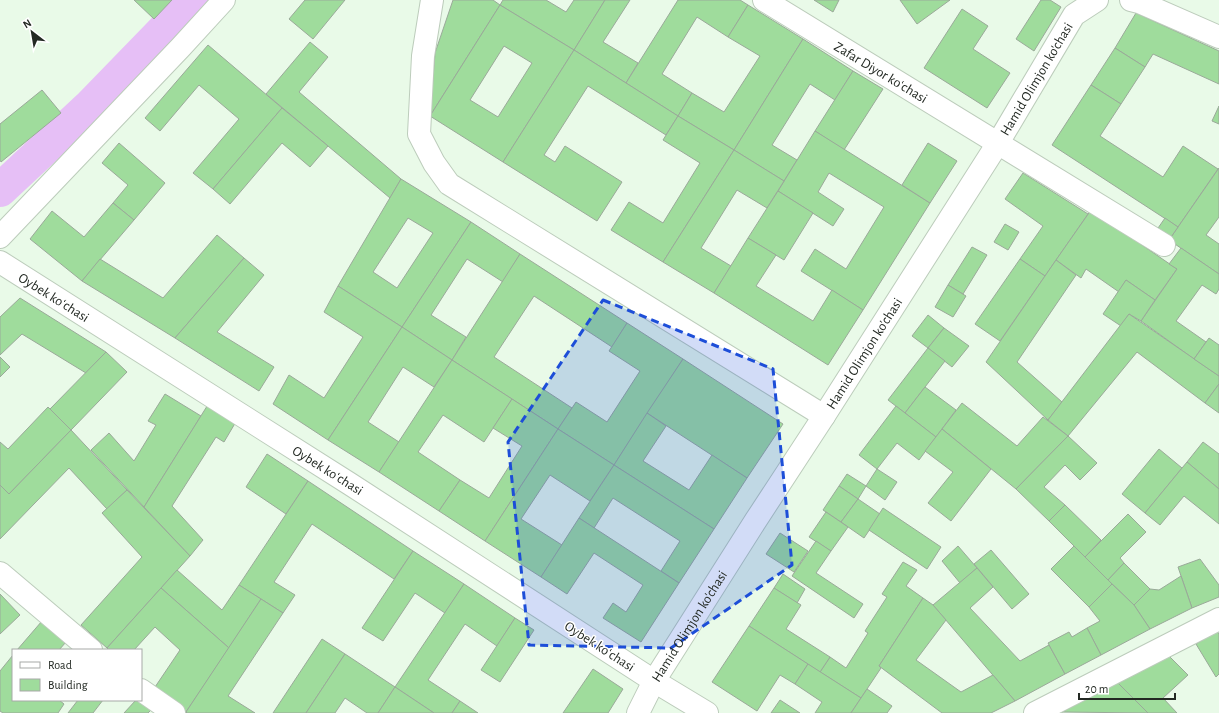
<svg xmlns="http://www.w3.org/2000/svg" width="1219" height="713" font-family="'Alegreya Sans',sans-serif">
  <style>
    .lines { fill: none; stroke-linecap: round; stroke-linejoin: round }
    .canal { stroke: #e6bff6; stroke-width: 34 }
    .building { fill: #9fdc9c; stroke: #9aa999; fill-rule: evenodd }
    .minor-casing { stroke: #bcccbb; stroke-width: 24 }
    .minor { stroke: #fff; stroke-width: 22 }
    .marked { fill: #1d4ed8; fill-opacity: 0.2; stroke: #1d4ed8; stroke-width: 3; stroke-dasharray: 8 5; stroke-linejoin: round }
    .labels { text-anchor: middle; stroke-width: 3; stroke-linejoin: round; paint-order: stroke }
    .street-label { font-size: 14px; fill: #232923; stroke: #fff }
  </style>
  <rect width="100%" height="100%" fill="#e9fae8"/>
  <g class="lines">
    <path class="canal" d="M0 190 89 107 193 0"/>
  </g>
  <g class="building">
    <path d="M134 0H172L154 19Z"/>
    <path d="M305 0H345L313 39 289 19Z"/>
    <path d="M453 0H493L500 5 430 116 435 53Z"/>
    <path d="M503 0H546L566 12 574 0H605L574 50 500 5Z"/>
    <path d="M605 0H630L603 42 638 63 626 83 574 50Z"/>
    <path d="M678 0H740L748 5 728 37 697 17 662 74 692 93 678 116 626 83Z"/>
    <path d="M814 0H839L833 12Z"/>
    <path d="M900 0H950L917 24Z"/>
    <path d="M1041 0H1050L1061 7 1034 51 1016 39Z"/>
    <path d="M500 5 574 50 503 162 430 116ZM504 46 532 63 498 117 470 100Z"/>
    <path d="M748 5 803 39 734 150 678 116 692 93 724 112 760 56 728 37Z"/>
    <path d="M962 9 988 26 973 49 1010 73 987 108 924 68Z"/>
    <path d="M1136 13 1219 51V84L1153 54 1145 67 1115 48Z"/>
    <path d="M803 39 853 71 835 100 810 84 772 145 797 160 784 181 734 150Z"/>
    <path d="M310 42 328 57 299 92 401 179 390 198 266 94Z"/>
    <path d="M208 45 282 108 213 189 193 173 239 119 199 85 160 131 145 118Z"/>
    <path d="M1115 48 1145 67 1121 104 1091 85Z"/>
    <path d="M574 50 678 116 666 135 588 86 544 155 555 162 565 146 622 182 597 221 503 162Z"/>
    <path d="M853 71 883 89 844 150 815 131Z"/>
    <path d="M1091 85 1121 104 1100 136 1163 177 1183 146 1218 169 1178 227 1052 145Z"/>
    <path d="M42 90 61 113 1 162 0 160V124Z"/>
    <path d="M1219 106V124L1212 121Z"/>
    <path d="M282 108 328 146 310 167 282 143 230 204 213 189Z"/>
    <path d="M678 116 734 150 663 262 611 230 629 202 663 223 700 163 663 140Z"/>
    <path d="M815 131 930 203 863 310 801 271 815 249 846 269 884 207 829 173 818 192 844 209 833 226 778 191Z"/>
    <path d="M119 143 165 183 134 220 113 203 128 185 102 163Z"/>
    <path d="M928 143 957 161 930 203 902 185Z"/>
    <path d="M734 150 784 181 767 208 737 190 701 248 731 266 714 293 663 262Z"/>
    <path d="M1219 168V217L1206 235 1219 244V274L1169 240Z"/>
    <path d="M1023 173 1088 214 1045 276 1020 259 1043 226 1005 199Z"/>
    <path d="M401 179 471 222 402 327 338 286ZM408 218 433 233 397 288 373 272Z"/>
    <path d="M778 191 813 213 784 260 748 238Z"/>
    <path d="M113 203 134 220 82 281 30 239 52 211 84 237Z"/>
    <path d="M1091 210 1177 269 1155 300 1126 280 1119 292 1086 269 1081 278 1056 260Z"/>
    <path d="M1165 218 1178 227 1169 240 1156 231Z"/>
    <path d="M471 222 520 254 503 282 467 259 431 315 466 337 452 360 402 327Z"/>
    <path d="M1005 224 1019 232 1008 250 994 242Z"/>
    <path d="M217 235 244 258 175 338 82 281 100 259 163 298Z"/>
    <path d="M748 238 776 255 756 286 813 321 832 290 863 310 828 365 714 293Z"/>
    <path d="M972 247 987 255 963 294 948 285Z"/>
    <path d="M1181 248 1219 274V289L1216 294 1202 285 1176 321 1206 342 1194 359 1141 321 1177 269 1169 264Z"/>
    <path d="M520 254 627 323 612 347 534 296 494 357 572 408 558 429 452 360Z"/>
    <path d="M244 258 264 275 217 332 274 367 259 391 175 338Z"/>
    <path d="M1020 259 1045 276 1000 341 975 324Z"/>
    <path d="M1056 260 1076 275 1017 362 1062 402 1048 420 986 362Z"/>
    <path d="M1126 280 1155 300 1141 321 1129 314 1121 326 1103 314Z"/>
    <path d="M948 285 966 296 953 317 935 307Z"/>
    <path d="M338 286 402 327 328 440 273 404 289 375 324 398 363 337 324 312Z"/>
    <path d="M20 298 106 352 86 373 22 334 0 355V317Z"/>
    <path d="M1129 314 1219 376V384L1205 403 1137 352 1068 436 1048 420Z"/>
    <path d="M928 315 944 328 928 348 912 336Z"/>
    <path d="M627 323 683 359 614 465 558 429 576 402 607 422 640 371 609 351Z"/>
    <path d="M402 327 452 360 434 387 403 367 368 422 399 442 379 472 328 440Z"/>
    <path d="M944 328 969 346 952 367 928 348Z"/>
    <path d="M1209 338 1219 345V376L1194 359Z"/>
    <path d="M928 348 945 361 905 413 888 400Z"/>
    <path d="M106 352 127 372 71 430 50 409Z"/>
    <path d="M0 357 10 367 0 377Z"/>
    <path d="M683 359 783 424 747 478 647 413Z"/>
    <path d="M452 360 512 399 484 442 443 415 418 452 460 480 439 511 379 472Z"/>
    <path d="M1219 384V413L1205 403Z"/>
    <path d="M925 387 956 410 936 437 905 413Z"/>
    <path d="M165 394 201 416 144 507 91 450 109 433 134 461 156 425 148 421Z"/>
    <path d="M512 399 558 429 485 541 439 511 460 480 489 498 522 446 493 428Z"/>
    <path d="M209 403 237 420 224 442 216 437 172 506 203 540 190 556 144 507Z"/>
    <path d="M962 403 1017 446 1043 417 1068 436 1016 489 942 429Z"/>
    <path d="M896 406 936 437 919 460 897 443 877 469 859 455Z"/>
    <path d="M48 407 71 430 9 494 0 485V442L8 449Z"/>
    <path d="M647 413 666 426 643 461 689 490 712 455 747 478 714 529 614 465Z"/>
    <path d="M558 429 614 465 590 501 550 475 521 519 562 545 541 577 485 541Z"/>
    <path d="M942 429 991 469 951 521 928 503 953 472 925 451Z"/>
    <path d="M71 430 127 490 107 509 69 468 0 539V485L9 494Z"/>
    <path d="M1068 436 1097 463 1080 480 1065 465 1044 487 1065 505 1049 521 1016 489Z"/>
    <path d="M1203 442 1219 454V489L1187 462Z"/>
    <path d="M1159 449 1182 468 1145 513 1122 494Z"/>
    <path d="M267 454 308 481 286 514 246 487Z"/>
    <path d="M1187 462 1219 489V524L1184 496 1160 525 1145 513Z"/>
    <path d="M614 465 714 529 679 583 661 571 680 541 613 498 594 528 579 518Z"/>
    <path d="M877 469 897 482 885 500 866 486Z"/>
    <path d="M847 474 866 486 858 499 839 486Z"/>
    <path d="M308 481 413 551 394 579 312 524 274 582 295 595 283 613 239 585Z"/>
    <path d="M839 486 858 499 841 522 823 510Z"/>
    <path d="M127 490 190 556 107 648 81 625 142 557 102 513Z"/>
    <path d="M858 499 880 514 864 538 841 522Z"/>
    <path d="M1065 505 1101 540 1085 557 1049 521Z"/>
    <path d="M883 508 941 547 927 569 869 530Z"/>
    <path d="M826 512 848 527 831 551 809 537Z"/>
    <path d="M1128 514 1146 532 1120 558 1124 563 1108 580 1085 557Z"/>
    <path d="M579 518 679 583 641 642 603 618 613 603 626 612 643 585 594 553 567 594 541 577Z"/>
    <path d="M780 533 808 551 794 572 766 554Z"/>
    <path d="M816 541 831 551 816 573 863 604 854 618 792 576Z"/>
    <path d="M958 546 977 568 960 583 942 561Z"/>
    <path d="M1074 546 1112 584 1089 607 1051 569Z"/>
    <path d="M991 550 1029 594 1012 609 974 564Z"/>
    <path d="M413 551 464 584 445 613 415 593 383 641 362 628Z"/>
    <path d="M1200 559 1219 585V597L1192 608 1178 567Z"/>
    <path d="M903 562 917 570 906 586 923 598 879 666 881 668 861 698 820 672 830 657 846 668 868 633 865 631 887 597 882 594Z"/>
    <path d="M1124 563 1150 589 1134 605 1108 580Z"/>
    <path d="M977 568 993 587 970 608 1020 661 1049 645 1065 674 1015 701 933 605Z"/>
    <path d="M177 570 222 610 239 585 261 599 229 648 161 588Z"/>
    <path d="M783 574 805 589 797 603 774 588Z"/>
    <path d="M1181 576 1192 608 1150 629 1134 605 1150 589 1159 590Z"/>
    <path d="M464 584 515 618 497 646 465 624 428 680 460 701 452 713H434L395 687Z"/>
    <path d="M1112 584 1134 605 1150 629 1101 655 1087 628 1100 621 1089 607Z"/>
    <path d="M161 588 229 648 186 712 153 690 180 650 155 627 134 650H109L107 648Z"/>
    <path d="M774 588 801 605 786 629 830 657 820 672 749 626Z"/>
    <path d="M0 594 20 615 0 634Z"/>
    <path d="M923 598 933 605 946 620 916 660 961 692 993 675 1015 701 991 713H942L879 666Z"/>
    <path d="M261 599 283 613 228 696 255 713H187L186 712Z"/>
    <path d="M515 618 534 630 500 682 481 670Z"/>
    <path d="M42 621 66 642 59 650H17Z"/>
    <path d="M749 626 808 664 795 684 780 675 757 711 712 682Z"/>
    <path d="M1087 628 1101 655 1065 674 1048 643 1069 632 1072 637Z"/>
    <path d="M1217 631 1219 634V674L1216 677 1196 644Z"/>
    <path d="M322 639 345 654 306 713H273Z"/>
    <path d="M345 654 395 687 378 713H367L345 698 335 713H306Z"/>
    <path d="M13 655V700H59L64 704 58 713H3L0 711V671Z"/>
    <path d="M1168 655 1188 675 1163 698 1177 713H1148L1117 682Z"/>
    <path d="M808 664 861 698 851 713H815L822 702 795 684Z"/>
    <path d="M593 669 623 689 608 713H563Z"/>
    <path d="M1117 682 1148 713 1062 712Z"/>
    <path d="M395 687 434 713H378Z"/>
    <path d="M867 689 892 706 887 713H851Z"/>
    <path d="M78 700H103L93 713H68Z"/>
    <path d="M136 700H140L151 710 148 713H124Z"/>
    <path d="M780 700 800 713H771Z"/>
    <path d="M460 701 478 713H452Z"/>
  </g>
  <g class="lines">
    <g class="minor-casing">
      <g id="minor">
        <path d="M432 0 423 56 419 134 434 163 449 184 824 416"/>
        <path d="M764 0 1164 245"/>
        <path d="M1131 0 1139 2 1219 37"/>
        <path d="M0 237 181 47 224 0"/>
        <path d="M0 262 350 484 654 681 707 713"/>
        <path d="M0 573 91 650"/>
        <path d="M141 690 174 713"/>
        <path id="s1" d="M638 713 654 681 756 520 824 416 998 143 1074 15 1097 0"/>
        <path d="M1035 713 1219 619"/>
      </g>
    </g>
    <use href="#minor" class="minor"/>
  </g>
  <path class="marked" d="M603 300 773 369 792 565 671 648 529 645 508 442Z"/>
  <g class="labels">
    <g class="street-label">
      <text transform="translate(881 72) rotate(31)" y="5">Zafar Diyor koʻchasi</text>
      <text dy="5" stroke="none"><textPath href="#s1" startOffset="749">Hamid Olimjon ko'chasi</textPath></text>
      <text transform="translate(54 297) rotate(32)" y="5">Oybek koʻchasi</text>
      <text dy="5" stroke="none"><textPath href="#s1" startOffset="425">Hamid Olimjon ko'chasi</textPath></text>
      <text transform="translate(328 470) rotate(32)" y="5">Oybek koʻchasi</text>
      <text dy="5" stroke="none"><textPath href="#s1" startOffset="101">Hamid Olimjon ko'chasi</textPath></text>
      <text transform="translate(600 646) rotate(33)" y="5">Oybek koʻchasi</text>
    </g>
  </g>
  <rect x="12" y="649" width="130" height="52" fill="#ffffff" stroke="#a7a9a7"/>
  <rect x="20" y="662" width="20" height="6" fill="#ffffff" stroke="#a7a9a7"/>
  <text x="48" y="669" font-size="12" fill="#232923">Road</text>
  <rect x="20" y="679" width="20" height="12" fill="#9fdc9c" stroke="#a7a9a7"/>
  <text x="48" y="689" font-size="12" fill="#232923">Building</text>
  <g transform="translate(32 32) rotate(329)" stroke="#ffffff" stroke-width="3" paint-order="stroke">
  <path d="M0-3L7 15L0 10L-7 15Z" fill="#232923"/>
  <text y="-6" font-size="11" font-weight="bold" text-anchor="middle" fill="#232923">N</text>
  </g>
  <path d="M1079 693v6h96v-6" fill="none" stroke="#232923" stroke-width="2"/>
  <text x="1085" y="693" font-size="12" fill="#232923" stroke="#ffffff" stroke-width="3" paint-order="stroke">20 m</text>
</svg>
